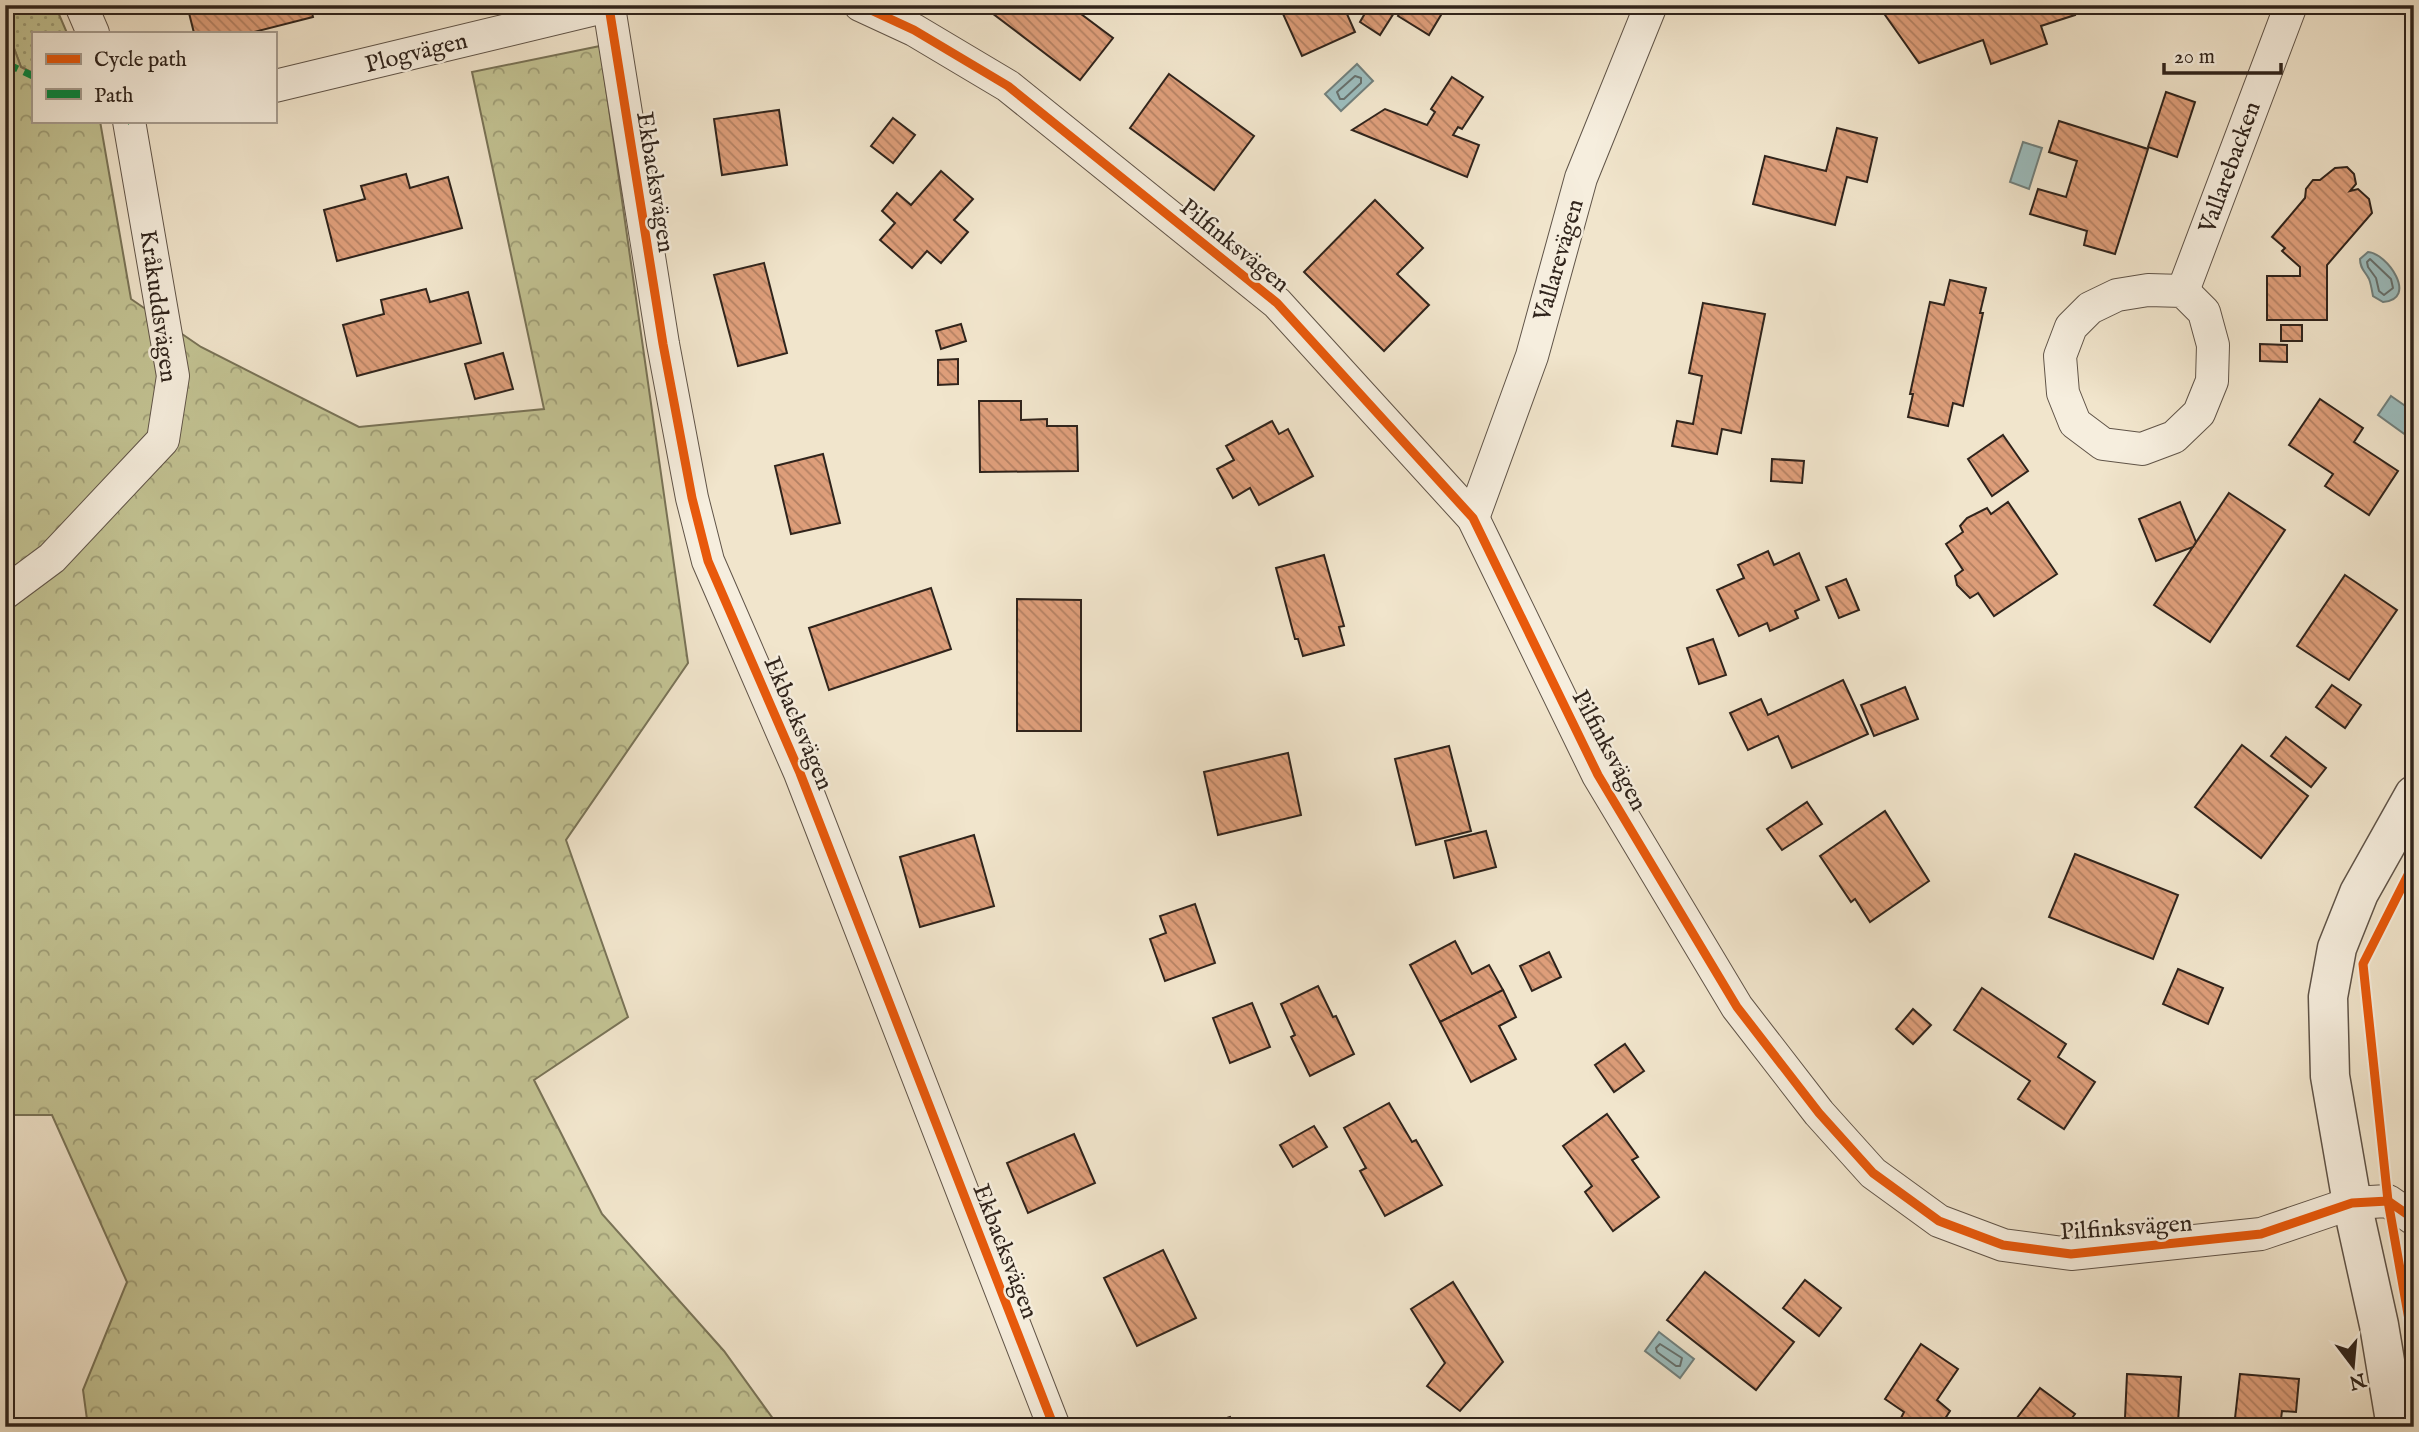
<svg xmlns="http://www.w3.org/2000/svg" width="2419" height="1432" font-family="'IM FELL English',serif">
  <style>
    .green { fill: url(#green-dots); stroke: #797357; stroke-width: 2 }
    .forest { fill: url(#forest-crowns); stroke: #797357; stroke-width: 2 }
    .water { fill: #9cbdbe; stroke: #71807d; stroke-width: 2 }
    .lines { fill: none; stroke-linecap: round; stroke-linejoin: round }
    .shore { stroke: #66706d; stroke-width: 2 }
    .building { fill: url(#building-back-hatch); stroke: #30241c; stroke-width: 2 }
    .minor-casing { stroke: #605448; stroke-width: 34 }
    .tertiary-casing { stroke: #605448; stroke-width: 41 }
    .minor { stroke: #f6eede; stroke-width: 32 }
    .tertiary { stroke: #f6eede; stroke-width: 38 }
    .quiet { stroke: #00873e; stroke-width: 7; stroke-dasharray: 14 7; stroke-linecap: butt }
    .cycleway-casing { stroke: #f6eede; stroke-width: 13 }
    .cycleway { stroke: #e8590c; stroke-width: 9 }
    .labels { text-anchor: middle; stroke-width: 5; stroke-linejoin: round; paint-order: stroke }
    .street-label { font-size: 24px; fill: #30241c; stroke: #f6eede }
  </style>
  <defs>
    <pattern id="green-dots" width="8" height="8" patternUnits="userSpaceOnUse" patternTransform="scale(1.75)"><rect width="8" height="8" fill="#c2c292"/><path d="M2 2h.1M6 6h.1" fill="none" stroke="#9e9d76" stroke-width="1.8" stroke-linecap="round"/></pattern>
    <pattern id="forest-crowns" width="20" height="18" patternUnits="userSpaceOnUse" patternTransform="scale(1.75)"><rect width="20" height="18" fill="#c2c292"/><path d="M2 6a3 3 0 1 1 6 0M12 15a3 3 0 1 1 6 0" fill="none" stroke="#9e9d76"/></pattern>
    <pattern id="building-back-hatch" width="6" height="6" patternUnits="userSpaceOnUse" patternTransform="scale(1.75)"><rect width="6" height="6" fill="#de9e7a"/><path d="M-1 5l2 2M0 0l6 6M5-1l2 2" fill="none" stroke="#b48163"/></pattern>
  </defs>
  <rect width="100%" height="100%" fill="#f1e5cc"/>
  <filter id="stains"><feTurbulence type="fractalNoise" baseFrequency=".00286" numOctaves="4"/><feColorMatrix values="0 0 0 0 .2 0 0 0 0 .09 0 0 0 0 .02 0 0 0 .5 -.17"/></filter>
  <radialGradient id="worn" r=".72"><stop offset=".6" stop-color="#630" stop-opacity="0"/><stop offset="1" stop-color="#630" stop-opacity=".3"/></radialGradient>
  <path class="green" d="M5 5H55L67 33H33V73L21 67 5 24Z"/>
  <path class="forest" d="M5 24 21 67 33 73V121H100L131 299 201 347 359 427 544 409 472 72 600 46 688 663 566 840 628 1017 534 1080 602 1214 724 1351 779 1427H88L83 1390 127 1282 52 1115H5Z"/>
  <g class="water">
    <path d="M1357 64 1373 81 1341 111 1325 94Z"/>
    <path d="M2023 142 2042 148 2029 189 2010 182Z"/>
    <path d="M2368 252C2387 253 2419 299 2383 302L2373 296C2372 291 2371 284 2369 279 2365 271 2360 269 2360 259Z"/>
    <path d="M2391 396 2414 412V432L2410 438 2378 415Z"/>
    <path d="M1659 1332 1694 1359 1680 1378 1645 1351Z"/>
  </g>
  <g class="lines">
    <g class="shore">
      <path d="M1355 76 1361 78V83L1344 99H1340L1337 92Z"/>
      <path d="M2370 259 2391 279 2393 288 2384 295 2379 291 2376 278 2368 267 2367 262Z"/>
      <path d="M1660 1344 1682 1358 1680 1366H1676L1657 1352 1656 1348Z"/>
    </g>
  </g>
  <g class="building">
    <path d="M187 5H310L313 17 250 33H194Z"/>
    <path d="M992 5H1069L1113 38 1080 80 988 10Z"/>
    <path d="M1279 5H1343L1355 32 1302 56Z"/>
    <path d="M1363 5H1399L1380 35 1360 22 1368 8Z"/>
    <path d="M1404 5H1447L1429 35 1398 16Z"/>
    <path d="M1878 5H1947L1952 11 1968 5H2072L2075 15 2041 26 2047 44 1991 64 1983 40 1919 63Z"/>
    <path d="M1169 74 1254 136 1214 190 1130 128Z"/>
    <path d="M1452 77 1483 97 1462 129 1458 127 1453 135 1479 145 1467 177 1352 130 1385 109 1427 125 1435 112 1431 109Z"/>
    <path d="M2166 92 2195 102 2177 157 2148 147Z"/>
    <path d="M779 110 787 165 722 175 714 119Z"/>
    <path d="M893 118 915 135 893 163 871 146Z"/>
    <path d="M2059 121 2148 149 2115 254 2084 245 2087 231 2030 214 2038 189 2066 197 2077 161 2049 152Z"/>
    <path d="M1837 128 1877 138 1867 182 1847 177 1835 225 1753 204 1765 156 1826 171Z"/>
    <path d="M2347 167 2354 174 2356 184 2350 191 2358 189 2369 199 2372 213 2327 265V320H2267V276H2300V267L2282 251 2285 248 2272 237 2305 198 2306 189 2313 180H2320L2335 168Z"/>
    <path d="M941 171 973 199 954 220 968 232 941 263 927 251 912 268 880 240 895 223 882 211 897 193 911 205Z"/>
    <path d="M406 174 410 188 448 177 462 228 337 261 324 210 365 199 361 186Z"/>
    <path d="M1375 200 1423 248 1397 274 1429 305 1384 351 1304 272Z"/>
    <path d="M764 263 787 353 738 366 714 275Z"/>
    <path d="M1950 280 1986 288 1980 313H1983L1963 406 1953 403 1948 426 1908 417 1913 394H1910L1930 302 1944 305Z"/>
    <path d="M426 289 430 302 468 292 481 343 357 376 343 325 384 314 381 300Z"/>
    <path d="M1703 303 1765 314 1741 433 1722 429 1717 454 1672 446 1677 421 1693 424 1702 376 1689 373Z"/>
    <path d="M961 324 966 341 941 349 936 331Z"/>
    <rect x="2281" y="325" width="21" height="16"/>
    <path d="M2260 344 2287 345V362L2260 361Z"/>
    <path d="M503 353 513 389 475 399 465 364Z"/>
    <path d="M958 359V384L938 385V360Z"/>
    <path d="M2320 399 2363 428 2354 442 2398 471 2369 515 2325 486 2333 474 2289 445Z"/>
    <path d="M979 401H1021V420L1047 419V426H1077L1078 471 980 472Z"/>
    <path d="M1272 421 1279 434 1288 429 1313 476 1259 505 1250 488 1233 498 1217 469 1234 460 1226 446Z"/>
    <path d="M2003 435 2028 471 1992 496 1968 459Z"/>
    <path d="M823 454 840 523 791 534 775 466Z"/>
    <path d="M1772 459 1804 461 1802 483 1771 481Z"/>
    <path d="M2229 493 2285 530 2210 642 2154 605Z"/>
    <path d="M2008 502 2057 574 1994 616 1978 593 1970 598 1957 585 1955 576 1963 570 1946 544 1963 532 1960 526 1967 518 1987 508 1991 514Z"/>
    <path d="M2180 502 2196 542 2193 547 2156 561 2139 519Z"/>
    <path d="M1768 551 1774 565 1799 553 1819 600 1795 611 1798 618 1770 631 1767 623 1739 636 1717 590 1744 578 1738 565Z"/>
    <path d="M1324 555 1344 626 1339 627 1344 645 1303 656 1298 639H1295L1276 568Z"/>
    <path d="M2345 575 2397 610 2349 680 2297 646Z"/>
    <path d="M1846 579 1859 610 1839 618 1826 587Z"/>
    <path d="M931 588 951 649 829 690 809 628Z"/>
    <path d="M1017 599 1081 600V731H1017Z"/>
    <path d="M1713 639 1726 675 1699 684 1687 648Z"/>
    <path d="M1843 680 1868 734 1792 768 1778 736 1748 750 1730 713 1761 699 1768 715Z"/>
    <path d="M2332 685 2361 705 2345 728 2316 707Z"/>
    <path d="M1905 687 1918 719 1874 736 1861 705Z"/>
    <path d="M2286 737 2326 768 2311 787 2271 756Z"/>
    <path d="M2242 745 2308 796 2261 858 2195 807Z"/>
    <path d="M1449 746 1471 831 1416 845 1395 759Z"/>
    <path d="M1288 753 1301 815 1218 835 1204 772Z"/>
    <path d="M1807 802 1822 824 1782 850 1767 829Z"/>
    <path d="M1885 811 1929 881 1870 922 1855 899 1851 902 1820 856Z"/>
    <path d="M1486 831 1496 867 1454 878 1445 841Z"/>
    <path d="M974 835 994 906 920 927 900 857Z"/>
    <path d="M2075 854 2178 895 2153 959 2049 917Z"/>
    <path d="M1195 904 1215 963 1165 981 1150 939 1166 933 1160 916Z"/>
    <path d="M1455 941 1472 974 1489 965 1503 990 1440 1022 1410 965Z"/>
    <path d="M1549 952 1561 977 1532 991 1520 966Z"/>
    <path d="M2178 969 2223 988 2208 1024 2163 1004Z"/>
    <path d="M1318 986 1333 1017 1336 1016 1354 1054 1310 1076 1291 1037 1295 1035 1281 1004Z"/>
    <path d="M1982 988 2066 1044 2058 1057 2095 1082 2064 1129 2018 1099 2030 1081 1954 1030Z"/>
    <path d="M1503 990 1516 1017 1499 1026 1516 1059 1471 1082 1440 1022Z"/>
    <path d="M1252 1003 1270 1047 1230 1063 1213 1018Z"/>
    <path d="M1913 1009 1931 1025 1913 1044 1896 1029Z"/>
    <path d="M1625 1044 1644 1071 1614 1092 1595 1065Z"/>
    <path d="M1389 1103 1412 1142 1416 1140 1442 1185 1385 1216 1360 1171 1366 1168 1344 1128Z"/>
    <path d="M1607 1114 1638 1157 1632 1160 1659 1197 1613 1231 1585 1192 1592 1186 1563 1146Z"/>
    <path d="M1314 1126 1327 1147 1293 1167 1280 1145Z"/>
    <path d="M1074 1134 1095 1183 1028 1213 1007 1163Z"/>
    <path d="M1163 1250 1196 1318 1137 1346 1104 1278Z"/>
    <path d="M1705 1272 1794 1342 1756 1390 1667 1320Z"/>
    <path d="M1805 1280 1841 1308 1819 1336 1783 1308Z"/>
    <path d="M1453 1282 1503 1362 1460 1411 1427 1386 1445 1363 1411 1309Z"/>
    <path d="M1921 1344 1958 1369 1937 1400 1950 1411 1941 1425 1934 1420 1930 1427H1915L1901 1418 1904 1412 1885 1399Z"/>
    <path d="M2127 1374 2181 1377 2178 1422 2125 1418Z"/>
    <path d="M2240 1374 2299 1379 2296 1412 2282 1411 2280 1427H2234Z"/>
    <path d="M2040 1388 2075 1414 2065 1427H2018L2013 1423Z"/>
    <path d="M1230 1417 1233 1427H1197Z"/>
  </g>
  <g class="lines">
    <g class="minor-casing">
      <g id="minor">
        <path d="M81 5 93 33"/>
        <path d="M860 5 914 30 1008 86 1277 303 1473 518 1598 775 1737 1007 1819 1113 1873 1173 1939 1221 2003 1245 2071 1254 2261 1234 2352 1203 2388 1201 2414 1219"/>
        <path d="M609 7 663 344 692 498 708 561 800 773 1054 1427"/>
        <path d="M275 86 612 5"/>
        <path d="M2148 290 2183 291 2204 312 2213 345 2212 381 2199 413 2174 437 2142 449 2103 444 2075 423 2063 393 2060 356 2071 327 2090 308 2117 295Z"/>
        <path d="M2183 291 2291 5"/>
        <path d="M1473 518 1532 356 1581 178 1651 5"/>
        <path d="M5 593 52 558 163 440 173 376 129 121"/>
      </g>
    </g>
    <g class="tertiary-casing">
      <path id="tertiary" d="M2396 1427 2379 1325 2352 1203 2330 1076 2328 997 2337 948 2359 893 2414 795"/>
    </g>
    <use href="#minor" class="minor"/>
    <use href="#tertiary" class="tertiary"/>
    <g class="quiet">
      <path d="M5 63 33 76"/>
      <path d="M128 121H129"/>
    </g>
    <g class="cycleway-casing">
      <g id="cycleway">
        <path d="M860 5 914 30 1008 86 1277 303 1473 518 1598 775 1737 1007 1819 1113 1873 1173 1939 1221 2003 1245 2071 1254 2261 1234 2352 1203 2388 1201 2414 1219"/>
        <path d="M609 7 663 344 692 498 708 561 800 773 1054 1427"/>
        <path d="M2414 863 2363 964 2388 1201 2414 1348"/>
      </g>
    </g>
    <use href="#cycleway" class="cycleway"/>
  </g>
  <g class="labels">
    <g class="street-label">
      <text transform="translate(416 52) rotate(-14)" y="8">Plogvägen</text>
      <text transform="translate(2229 167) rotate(-70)" y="8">Vallarebacken</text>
      <text transform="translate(656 182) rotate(81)" y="8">Ekbacksvägen</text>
      <text transform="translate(1235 245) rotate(39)" y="8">Pilfinksvägen</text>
      <text transform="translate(1558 260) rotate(-74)" y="8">Vallarevägen</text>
      <text transform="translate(159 306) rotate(82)" y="8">Kråkuddsvägen</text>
      <text transform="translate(799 723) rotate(67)" y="8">Ekbacksvägen</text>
      <text transform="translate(1610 750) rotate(62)" y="8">Pilfinksvägen</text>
      <text transform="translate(2126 1227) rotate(-4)" y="8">Pilfinksvägen</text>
      <text transform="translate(1006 1251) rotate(69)" y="8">Ekbacksvägen</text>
    </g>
  </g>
  <rect width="2419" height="1432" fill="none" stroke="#f1e5cc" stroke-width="28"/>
  <rect x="7" y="7" width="2405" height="1418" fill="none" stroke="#30241c" stroke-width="3.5"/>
  <rect x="14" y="14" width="2391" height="1404" fill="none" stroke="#30241c" stroke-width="2"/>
  <rect x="32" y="32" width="245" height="91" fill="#f6eede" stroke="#a79d90" stroke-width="2"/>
  <rect x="46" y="54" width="35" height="10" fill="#e8590c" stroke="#a79d90" stroke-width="2"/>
  <text x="94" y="66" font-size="21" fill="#30241c">Cycle path</text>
  <rect x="46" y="89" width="35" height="10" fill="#00873e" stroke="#a79d90" stroke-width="2"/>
  <text x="94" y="102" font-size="21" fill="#30241c">Path</text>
  <g transform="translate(2353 1366) rotate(164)" stroke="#f6eede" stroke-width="5" paint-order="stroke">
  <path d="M0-5L12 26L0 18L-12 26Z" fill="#30241c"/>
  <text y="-10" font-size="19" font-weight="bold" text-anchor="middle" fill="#30241c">N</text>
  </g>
  <path d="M2164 63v10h117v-10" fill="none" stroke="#30241c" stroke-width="3.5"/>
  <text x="2174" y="63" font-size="21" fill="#30241c" stroke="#f6eede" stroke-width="5" paint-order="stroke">20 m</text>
  <rect width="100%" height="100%" filter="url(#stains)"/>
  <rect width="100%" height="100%" fill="url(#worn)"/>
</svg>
